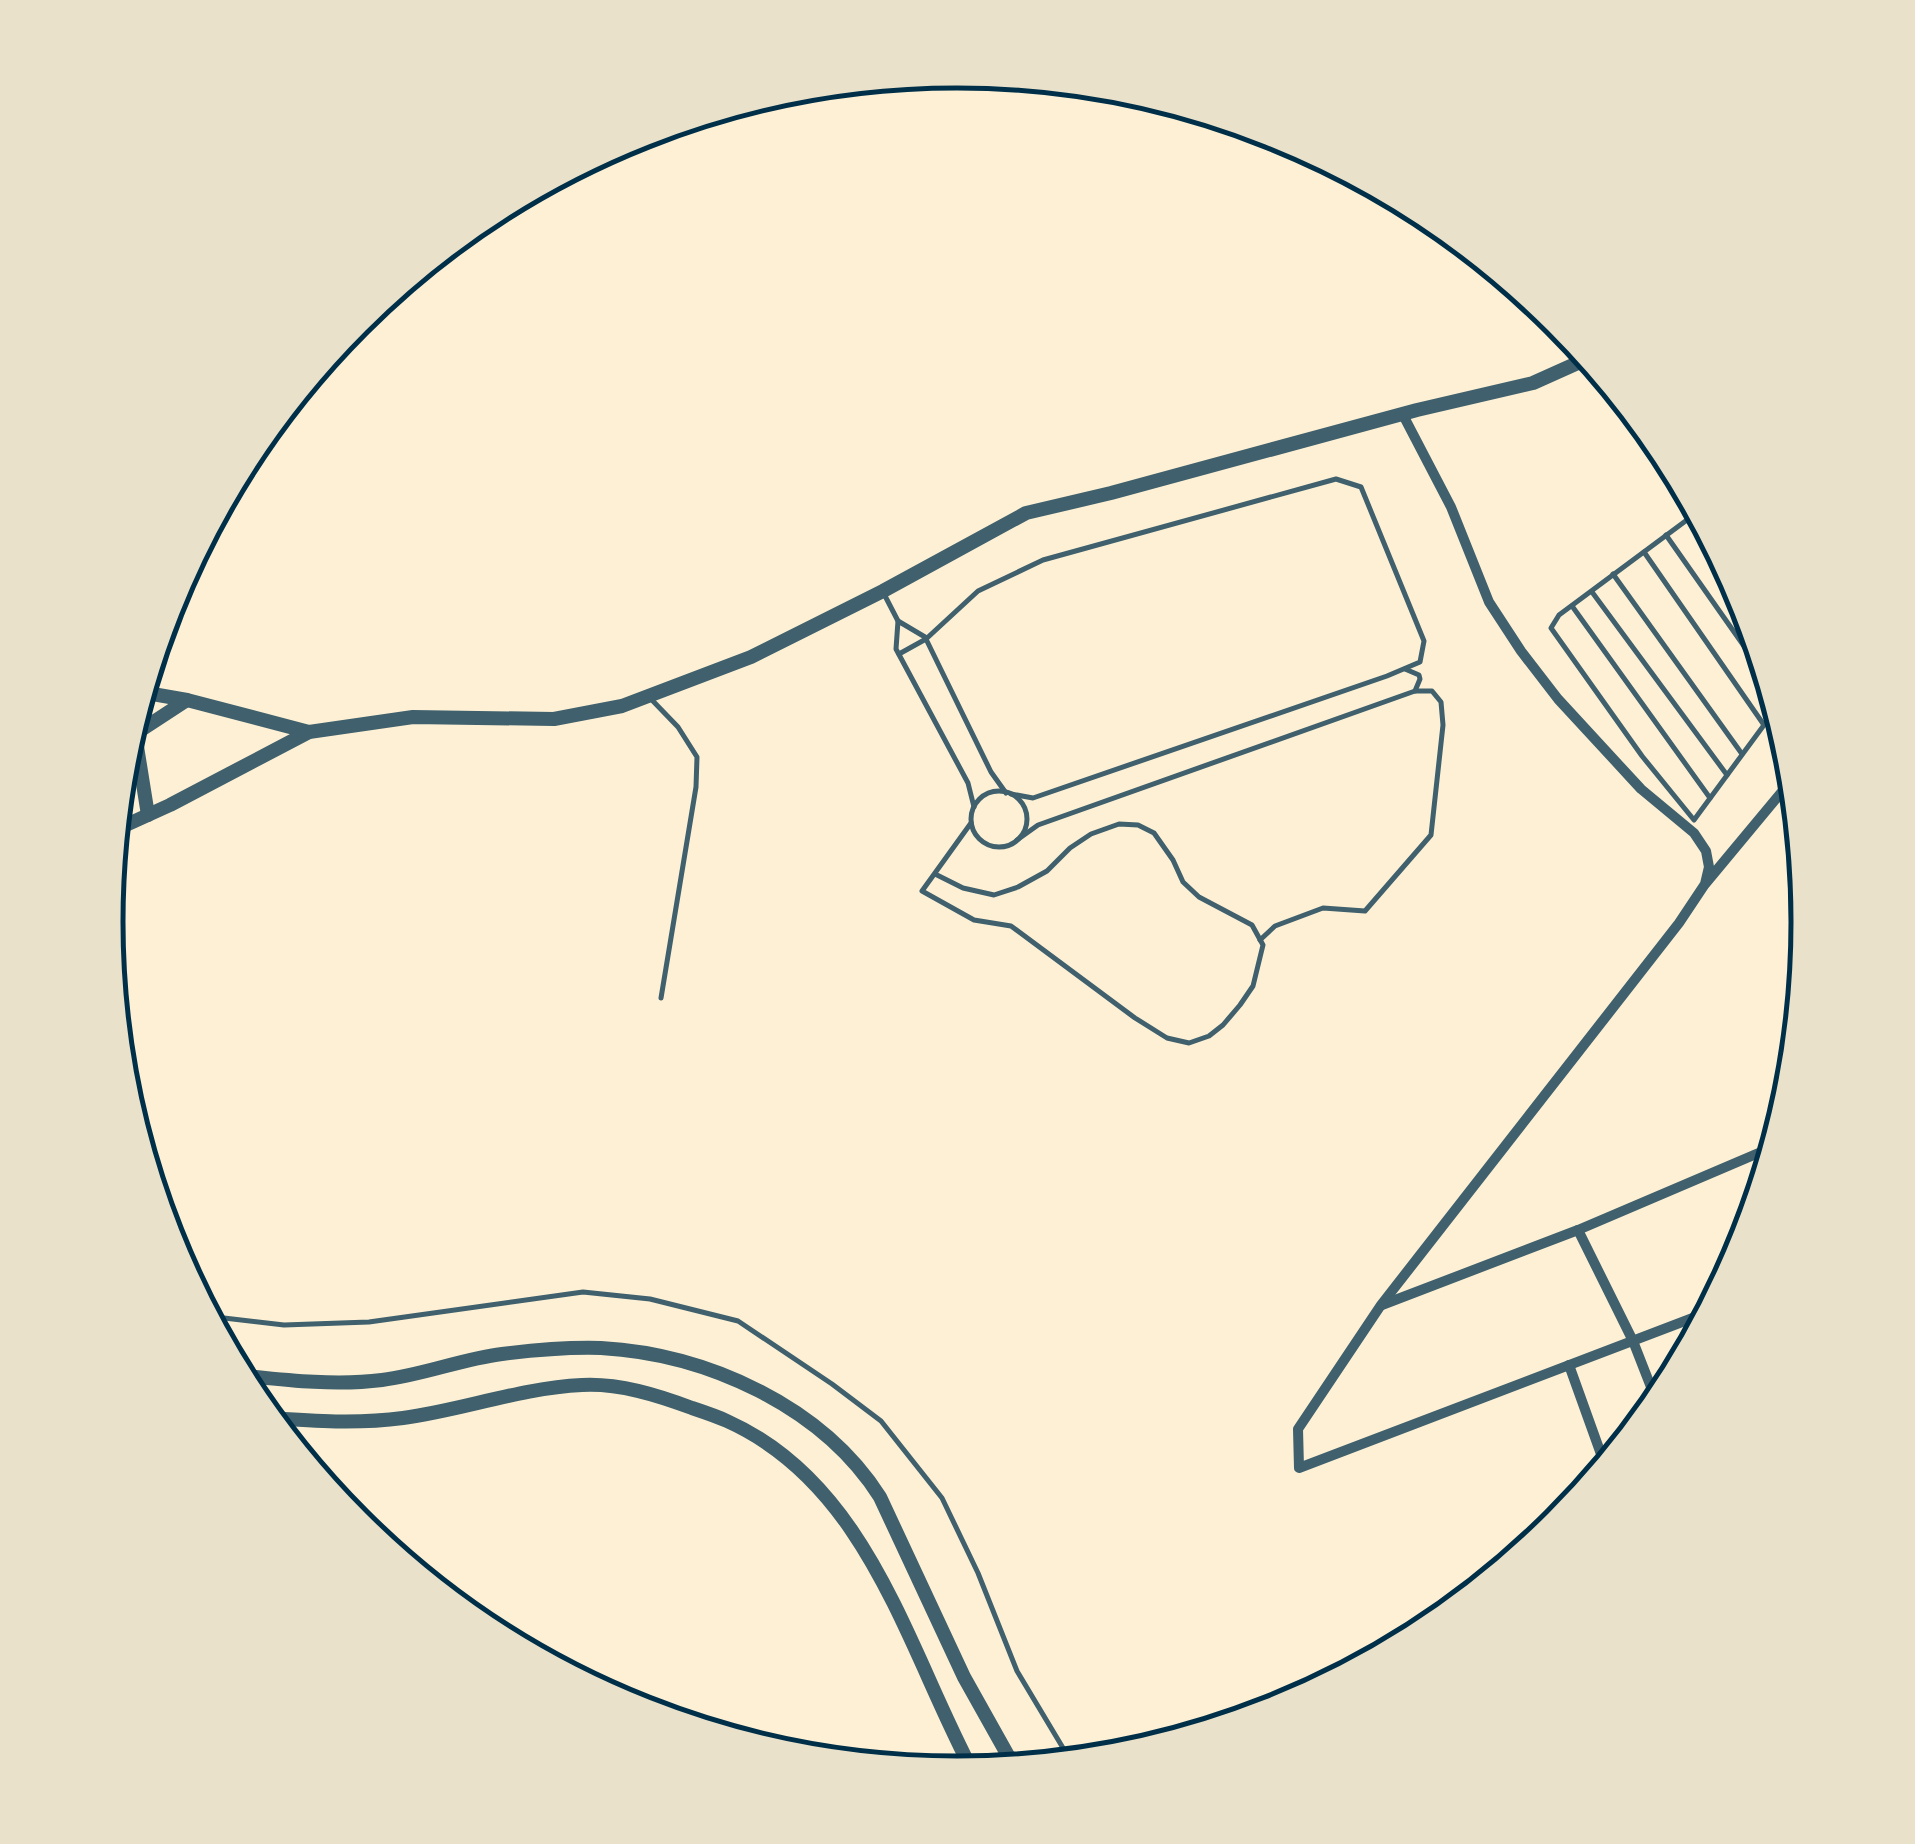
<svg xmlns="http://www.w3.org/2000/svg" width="1915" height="1844" font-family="'Noto Sans',sans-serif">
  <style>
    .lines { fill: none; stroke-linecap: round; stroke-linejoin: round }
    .service { stroke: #3f606c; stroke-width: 5 }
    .minor { stroke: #3f606c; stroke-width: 10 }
    .tertiary { stroke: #3f606c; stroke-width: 14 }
    .rim { fill: none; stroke: #003049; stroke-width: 5 }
  </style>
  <rect width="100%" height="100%" fill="#fdf0d5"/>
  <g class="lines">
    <g class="service">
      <path d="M1699 511 1559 615 1551 628 1642 756 1694 820 1778 706"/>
      <path d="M1693 516 1725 560"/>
      <path d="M1666 535 1772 686"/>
      <path d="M1644 552 1764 725"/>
      <path d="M1613 574 1742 754"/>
      <path d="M883 592 898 621"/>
      <path d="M1592 592 1727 775"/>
      <path d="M1572 606 1710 798"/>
      <path d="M899 654 926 639 978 591 1043 560 1336 479 1361 487 1424 641 1420 662 1387 676 1033 798 1011 794"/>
      <path d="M1405 669 1419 675 1420 679 1415 691"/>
      <path d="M650 698 678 727 697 757 696 787 661 998"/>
      <circle cx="999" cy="819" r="28"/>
      <path d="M974 807 968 783 896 649 898 621 925 637 991 772 1006 793"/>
      <path d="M1017 840 1038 825 1415 691H1432L1441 702 1443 725 1431 835 1365 911 1323 908 1275 926 1260 940"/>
      <path d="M935 874 963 888 994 895 1018 887 1047 871 1070 848 1091 834 1119 824 1138 825 1154 833 1173 860 1183 882 1199 897 1252 925 1263 945 1253 986 1240 1005 1223 1025 1209 1036 1189 1043 1167 1038 1135 1018 1011 926 974 920 922 891 971 823"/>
      <path d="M207 1316 284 1325 369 1322 583 1292 650 1299 738 1321 832 1384 881 1421 942 1498 978 1573 1017 1671 1072 1763"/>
    </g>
    <g class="minor">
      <path d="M1402 413 1451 507 1489 602 1521 651 1558 699 1641 789 1694 833 1706 851 1709 867 1705 884 1679 923 1381 1305 1298 1429 1299 1468 1711 1311"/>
      <path d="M1706 883 1795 776"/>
      <path d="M1578 1230 1633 1341 1658 1405"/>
      <path d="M1382 1305 1578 1230 1775 1146"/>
      <path d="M1569 1365 1606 1468"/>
    </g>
    <g class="tertiary">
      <path d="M141 692 187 700 309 732"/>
      <path d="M148 815 135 734 187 700"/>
      <path d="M115 830 170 805 309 732 413 717 554 719 622 706 751 657 883 591 1026 513 1111 493 1417 410 1533 383 1591 357"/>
      <path d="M238 1375C285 1380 335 1386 382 1380 423 1375 462 1359 502 1354 534 1350 568 1347 601 1348 707 1354 822 1406 880 1497L964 1677 1015 1768"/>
      <path d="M267 1418C313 1421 358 1424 403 1418 463 1410 520 1388 582 1385 619 1383 657 1395 692 1408 704 1412 716 1416 727 1421 868 1484 907 1648 973 1772"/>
    </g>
  </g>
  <path d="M0 0H1915V1844H0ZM123 922a834 834 0 1 1 1668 0a834 834 0 1 1-1668 0Z" fill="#e9e1ca" fill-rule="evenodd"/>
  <path class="rim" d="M123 922a834 834 0 1 1 1668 0a834 834 0 1 1-1668 0Z"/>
</svg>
